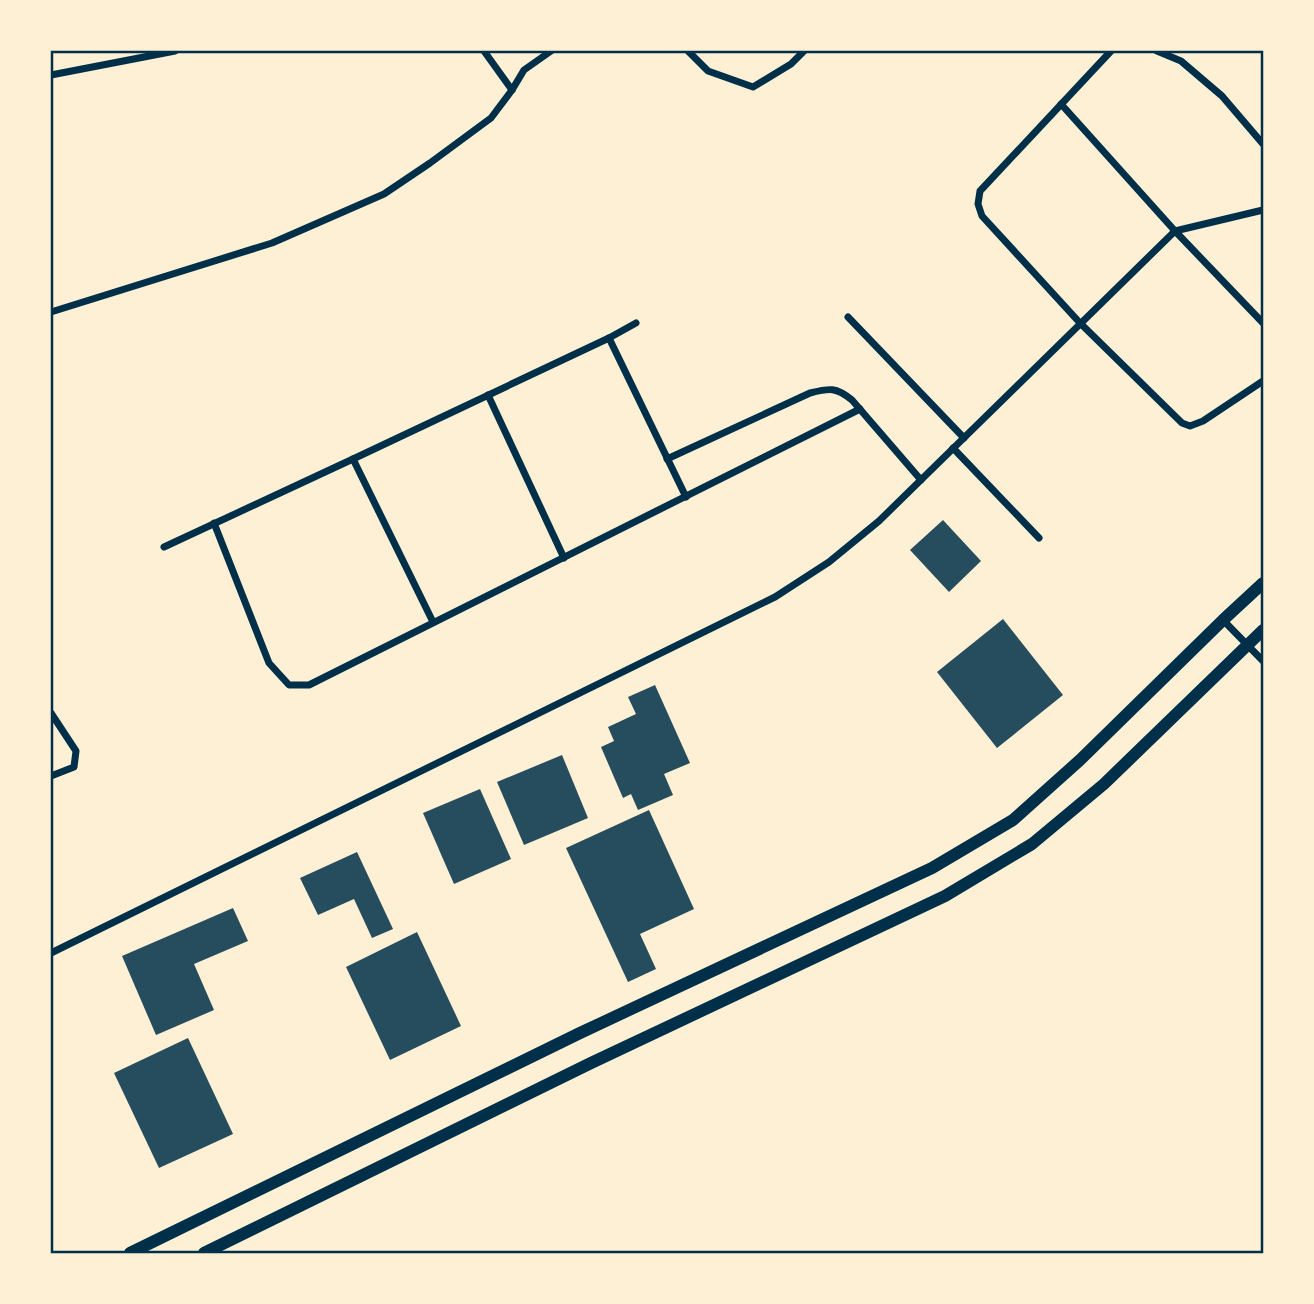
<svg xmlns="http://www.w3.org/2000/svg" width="1314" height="1304" font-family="'Zilla Slab',serif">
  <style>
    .building { fill: #264d5e }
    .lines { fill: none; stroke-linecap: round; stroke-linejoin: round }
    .minor { stroke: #003049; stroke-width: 7 }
    .tertiary { stroke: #003049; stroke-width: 12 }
    .neatline { fill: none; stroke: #003049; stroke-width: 2.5 }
  </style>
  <rect width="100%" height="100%" fill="#fdf0d5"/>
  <g class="building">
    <path d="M943 520 981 561 949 592 910 550Z"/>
    <path d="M1003 619 1063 695 997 748 937 672Z"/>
    <path d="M655 685 690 763 664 774 673 795 638 810 631 794 623 798 601 747 614 741 608 727 636 714 628 697Z"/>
    <path d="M562 755 588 818 524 845 497 782Z"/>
    <path d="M480 789 511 859 454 884 423 813Z"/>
    <path d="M649 810 694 909 640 934 656 969 628 982 566 848Z"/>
    <path d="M357 852 393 929 372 938 354 899 318 915 300 878Z"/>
    <path d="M233 908 248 941 194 964 214 1010 156 1035 122 956Z"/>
    <path d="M417 932 461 1026 390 1060 346 967Z"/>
    <path d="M188 1038 233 1134 159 1168 114 1073Z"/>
  </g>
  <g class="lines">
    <g class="minor">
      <path d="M484 51 512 90"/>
      <path d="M688 51 708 71 753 87 791 64 804 51"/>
      <path d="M1111 51 980 191 978 204 982 216 1080 323 1182 423 1190 426 1203 421 1263 381"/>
      <path d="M1157 51 1181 61 1222 96 1263 144"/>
      <path d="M51 75 175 51"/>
      <path d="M1061 104 1175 231 1263 323"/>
      <path d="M51 312 272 243 384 194 430 163 491 118 512 90 524 70 551 51"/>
      <path d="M848 317 964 438"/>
      <path d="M609 338 686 497"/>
      <path d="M488 395 564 558"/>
      <path d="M953 448 1039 538"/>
      <path d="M353 459 433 622"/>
      <path d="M667 459 810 393C830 388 836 387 852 400L921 480"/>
      <path d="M214 523 269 663 289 685H309L860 409"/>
      <path d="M164 547 353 459 609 338 636 323"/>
      <path d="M1223 620 1263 661"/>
      <path d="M51 713 76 751 74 767 51 776"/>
      <path d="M51 953 775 597 829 562 879 521 1175 231 1263 210"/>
    </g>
    <g class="tertiary">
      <path d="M130 1253 580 1033 932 868 1013 820 1080 760 1223 620 1263 583"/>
      <path d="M204 1253 591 1063 945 896 1032 844 1104 784 1263 630"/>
    </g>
  </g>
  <rect width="1314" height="1304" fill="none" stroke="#fdf0d5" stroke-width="105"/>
  <rect x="52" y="52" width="1210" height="1200" class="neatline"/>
</svg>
